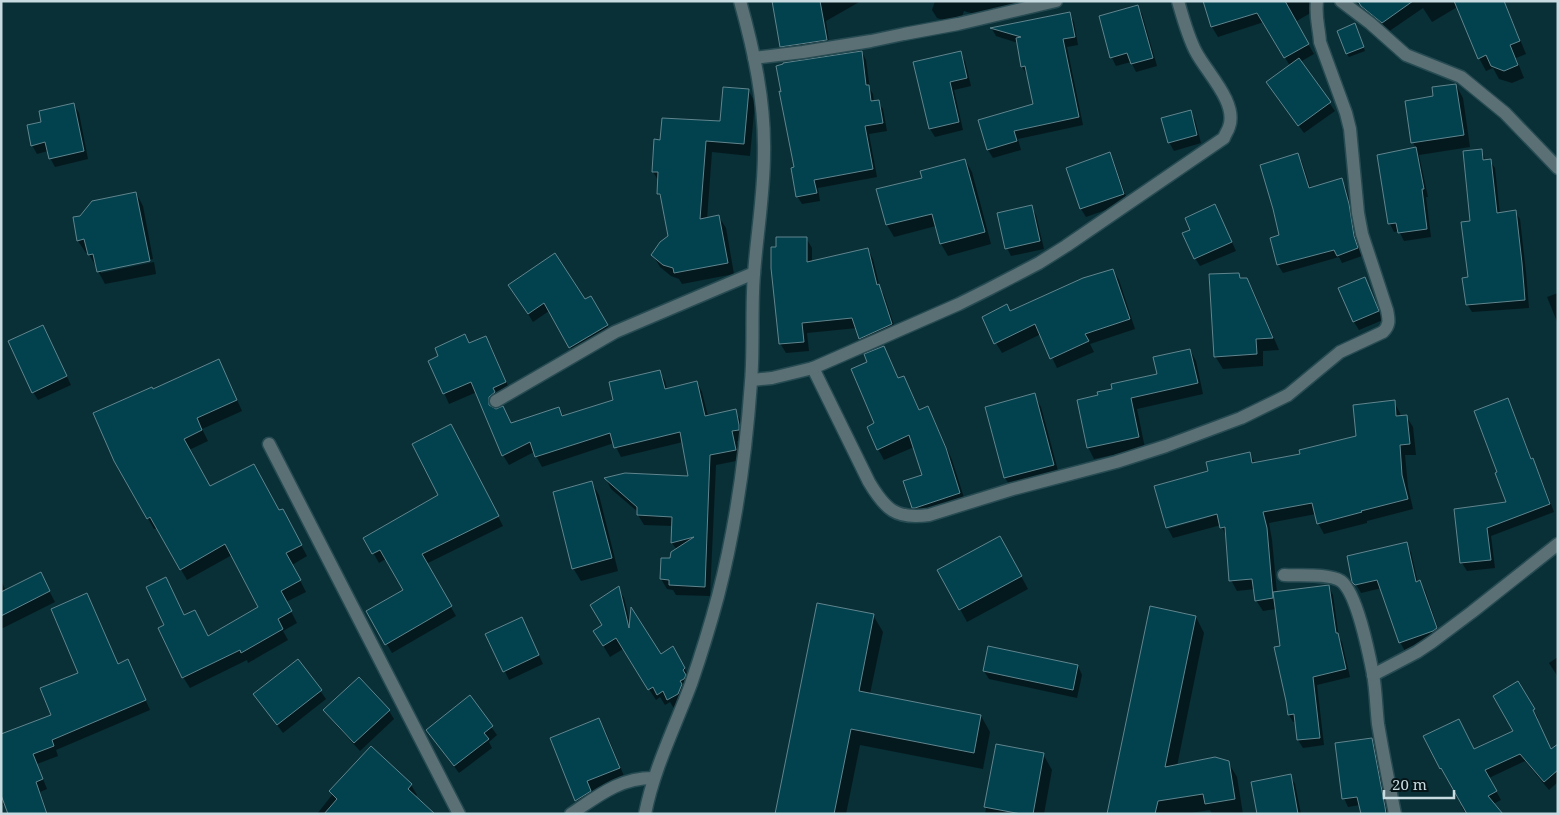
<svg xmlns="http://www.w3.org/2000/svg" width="1559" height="815" font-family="'Noto Serif',serif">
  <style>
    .shadow { fill: #0007; fill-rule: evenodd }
    .building { fill: #01424e; stroke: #60858e }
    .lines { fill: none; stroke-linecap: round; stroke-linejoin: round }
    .minor-casing { stroke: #274b52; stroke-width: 15 }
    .minor { stroke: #5a7075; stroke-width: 12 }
  </style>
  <rect width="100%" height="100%" fill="#092f37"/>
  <g class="shadow">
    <path d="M773 1H861L826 21 830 48 786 54 781 46Z"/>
    <path d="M935 1H1034L987 18 964 11 959 25 937 18 932 10Z"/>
    <path d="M1212 1H1312L1314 11 1295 22 1314 54 1300 62 1335 111 1304 133 1273 91 1290 66 1264 22 1218 37 1212 27 1205 4Z"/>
    <path d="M1358 1H1463L1464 3 1432 22 1423 8 1388 32 1368 16Z"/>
    <path d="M1504 1 1526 54 1516 58 1524 78 1512 83 1499 79 1493 68 1486 71 1479 58Z"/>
    <path d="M1137 6 1142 14 1157 66 1136 72 1131 62 1116 66 1112 58 1100 16Z"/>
    <path d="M1069 13 1074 22 1078 45 1067 47 1083 125 1018 139 1021 150 993 158 988 150 1034 104 1027 75 1022 67 1018 43 996 36 992 29Z"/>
    <path d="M1357 29 1365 51 1349 57 1347 54Z"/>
    <path d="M862 52 866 60 870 89 873 94 874 102H878L883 109 887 131 869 134 877 177 818 188 820 201 802 204 797 196 796 168Z"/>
    <path d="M960 52 965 61 971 86 954 90 963 130 935 137 930 129Z"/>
    <path d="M1456 85 1463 98 1470 147 1419 155 1428 197H1426L1431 237 1404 241 1399 231 1394 232 1390 224 1378 156 1416 149 1413 142 1435 97Z"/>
    <path d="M748 90 755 102 750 156 712 152 707 219 719 217 726 228 734 274 682 284 679 279 671 276 660 267 653 255 669 237 662 201 658 193 659 182 653 172 662 141 721 123Z"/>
    <path d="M74 105 79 113 88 159 55 167 50 158 48 151 37 154 32 145 43 123Z"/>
    <path d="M1190 111 1195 120 1201 143 1174 151 1169 142Z"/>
    <path d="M1481 150 1486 161H1490L1495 168 1500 214 1515 212 1520 219 1526 272 1529 308 1472 312 1467 304Z"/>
    <path d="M1109 153 1114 162 1128 202 1086 217 1081 209 1067 168Z"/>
    <path d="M1298 154 1302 162 1311 189 1341 180 1346 188 1353 213 1358 245 1362 256 1342 263 1339 257 1283 273 1278 265Z"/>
    <path d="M965 160 972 172 991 244 948 256 941 244 936 226 894 237 887 225 923 179Z"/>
    <path d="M136 193 143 206 153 259 101 270V273L154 262 156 274 105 284 88 252 86 253 78 241 74 218 80 217Z"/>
    <path d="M1031 206 1036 215 1044 249 1011 256 1007 248Z"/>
    <path d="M1215 206 1236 251 1200 266 1195 258 1191 231Z"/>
    <path d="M806 238 812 248V262L868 249 873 259 880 288 884 295 897 334 866 348 860 338 857 328 807 333 809 351 786 353 780 343 777 248Z"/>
    <path d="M1113 270 1119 280 1135 329 1090 344 1094 352 1057 368 1041 334 1002 353 996 343 1010 312Z"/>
    <path d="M1239 274 1242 280 1247 279 1254 292 1279 350 1263 351V366L1223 369 1215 356Z"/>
    <path d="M1369 287 1383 320 1359 330 1354 322Z"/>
    <path d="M515 293 585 301 591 297 612 334 575 355 549 311 533 322Z"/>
    <path d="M1558 293V324L1547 297Z"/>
    <path d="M43 327 71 385 38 400 33 392Z"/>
    <path d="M465 335 470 344 486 338 492 348 511 393 494 408 511 424 559 408 564 417 615 401 659 371 665 381 667 389 697 382 702 392 708 416 735 411 741 421 744 436V440L737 441 741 460 716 465 710 596 676 595 673 590 667 589 661 579 662 559H672L677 550 672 543 673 526 644 525 638 515V512L611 489 606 479 690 477 683 442 621 457 614 443 542 467 534 452 509 465 503 455 477 392 449 404 430 361 440 357Z"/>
    <path d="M884 347 899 379 903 378 910 389 920 411 927 408 934 419 952 460 966 504 919 519 913 507 924 476 914 447 884 460 878 449 869 363Z"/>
    <path d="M1190 350 1196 361 1203 394 1137 409 1145 448 1094 459 1088 447 1099 396 1113 390 1158 375Z"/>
    <path d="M224 371 242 411 202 429 208 441 189 450 210 488 279 512 288 521 307 556 292 565 306 592 286 602 297 623 283 631 288 640 248 663 247 660 190 688 183 677 208 637 260 608 232 555 187 580 157 528 154 529 115 460 153 391Z"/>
    <path d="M1034 395 1041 407 1060 478 1013 490 1005 478 987 408Z"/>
    <path d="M1508 400 1512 408 1532 460 1537 468 1554 512 1491 536 1495 568 1467 571 1462 563 1456 510 1508 504 1498 473Z"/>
    <path d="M1394 402 1400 413 1401 417 1406 416 1413 427 1416 455H1405L1408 487 1413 509 1367 521V523L1324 534 1318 523 1316 514 1269 523 1272 540 1277 593 1329 587 1333 595 1339 638 1342 642 1350 677 1317 685 1324 745 1303 748 1298 740 1296 722H1293L1289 715 1287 700 1276 648 1281 647 1276 609 1263 611 1256 600 1255 589 1237 591 1231 580 1227 538 1221 525 1173 538 1167 527 1156 486 1209 472 1207 463 1249 453 1255 463 1301 455 1300 451 1358 437 1354 406ZM1223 511V513L1168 529V526Z"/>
    <path d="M456 435 503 526 426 564 456 616 392 653 368 612 405 591 387 558 379 563 365 538 439 496Z"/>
    <path d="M592 483 599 495 618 571 581 581 573 568Z"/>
    <path d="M1406 544 1411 552 1418 583 1420 582 1425 590 1441 637 1405 651 1400 642 1382 588 1361 593 1354 581Z"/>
    <path d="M1007 550 1028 589 967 622 960 609Z"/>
    <path d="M1 580 6 591 46 585 55 602 1 629Z"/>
    <path d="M618 588 624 598 630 622 660 656 673 648 691 680 675 710 670 702 665 705 660 697 656 700 623 649 610 657 601 642 604 626Z"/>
    <path d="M92 604 118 665 128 661 150 710 56 750 58 756 37 764 47 789 40 792 48 814H10L6 804 1 806V739L52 716 80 674Z"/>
    <path d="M873 615 883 632 870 694 981 716 990 732 983 769 860 745 846 814H776Z"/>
    <path d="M1196 617 1204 633 1177 766 1228 762 1237 777 1243 814H1212L1210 810 1185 814H1108Z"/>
    <path d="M522 618 543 664 509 680 487 634Z"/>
    <path d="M1558 657V677L1549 663Z"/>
    <path d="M298 660 326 699 283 733 254 694Z"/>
    <path d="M1078 666 1082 675 1077 698 989 679 984 671Z"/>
    <path d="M359 678 389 711 394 719 360 751 330 718 325 710Z"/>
    <path d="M1518 683 1538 718 1537 719 1552 751 1558 746V782L1549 790 1525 761 1489 778 1501 800 1493 804 1501 814H1466L1461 806 1463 805 1447 776H1446L1441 768 1514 731Z"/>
    <path d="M469 697 497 735 489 742 492 748 459 773 427 730Z"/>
    <path d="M599 719 606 732 626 781 584 813 577 801 551 738Z"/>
    <path d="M1372 740 1376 748 1389 814H1362L1360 805 1348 807 1344 798Z"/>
    <path d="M997 746 1043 754 1052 770 1044 814H985Z"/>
    <path d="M1290 776 1295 784 1301 814H1258Z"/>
    <path d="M411 785 417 795 415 797 433 814H317L332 795 330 791Z"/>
  </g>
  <g class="building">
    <path d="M772 1H820L827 40 780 47Z"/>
    <path d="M1203 1H1285L1309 44 1284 58 1257 13 1211 27Z"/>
    <path d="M1358 1H1413L1382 23 1361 6Z"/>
    <path d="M1454 1H1504L1520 41 1510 45 1518 65 1504 71 1491 66 1486 55 1478 59Z"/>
    <path d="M1138 5 1153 58 1131 64 1127 53 1110 58 1099 16Z"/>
    <path d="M1070 12 1075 37 1063 39 1079 117 1014 131 1017 141 987 150 978 120 1033 104 1025 66 1021 67 1016 38 1021 37 990 28Z"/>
    <path d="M1355 23 1364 47 1346 54 1337 31Z"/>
    <path d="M862 51 866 85H869L871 101 879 100 883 123 865 126 873 169 814 180 817 193 796 197 791 168 794 167 779 91 781 92 776 66 783 64V63Z"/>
    <path d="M961 51 967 78 950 82 959 122 929 129 913 62Z"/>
    <path d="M1299 58 1331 102 1298 126 1266 82Z"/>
    <path d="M1456 84 1464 135 1411 143 1405 101 1433 96 1432 87Z"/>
    <path d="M723 87 749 89 744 144 706 141 700 219 719 215 728 263 674 273 673 268 663 265 651 255 660 242 668 236 660 194H657L658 172H652L654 139 660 140 662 118 720 121Z"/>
    <path d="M74 103 84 151 49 159 45 142 31 146 27 125 41 122 39 111Z"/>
    <path d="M1191 110 1197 135 1168 143 1161 118Z"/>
    <path d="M1416 147 1424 189H1422L1427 229 1398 233 1396 223 1388 224 1377 155Z"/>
    <path d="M1482 149 1483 160 1491 159 1497 213 1516 210 1522 263 1525 300 1466 305 1462 278 1468 277 1461 222 1470 221 1463 151Z"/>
    <path d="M1110 152 1124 194 1080 209 1066 168Z"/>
    <path d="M1298 153 1309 188 1342 178 1349 204 1354 236 1358 248 1337 256 1334 250 1277 265 1270 238 1279 235 1273 209 1260 165Z"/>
    <path d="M965 159 985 232 940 244 932 214 886 225 876 189 922 178 920 171Z"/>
    <path d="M136 192 150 261 97 272 93 254 88 255 84 239 77 241 73 217 80 216 92 201Z"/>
    <path d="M1215 204 1232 242 1194 259 1182 233 1190 230 1185 218Z"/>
    <path d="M1032 205 1040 241 1005 249 997 213Z"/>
    <path d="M776 237H807V262L868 248 877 285 879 284 892 324 859 339 852 318 802 323 804 342 779 344 771 268V247H776Z"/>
    <path d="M555 253 585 299 591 296 608 325 569 348 544 303 528 314 508 285Z"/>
    <path d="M1113 269 1130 319 1085 334 1089 341 1050 359 1035 324 994 344 982 317 1007 304 1010 311 1083 278Z"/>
    <path d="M1239 273 1240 278H1247L1273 338 1256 339 1257 354 1214 357 1209 274Z"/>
    <path d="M1365 277 1379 311 1353 322 1338 288Z"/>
    <path d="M43 325 67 376 32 393 8 341Z"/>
    <path d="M465 334 469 343 486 336 506 382 493 388 495 392 489 397V405L496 409 503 406 511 423 559 407 562 416 613 400 609 382 660 370 665 389 697 381 705 416 736 409 739 425V430L732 431 736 450 710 455 705 587 669 585V580L660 579 661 558H670L671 552 694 537 671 543 672 517 637 515V507L604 478 625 473 688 476 680 432 614 448 610 433 535 457 530 442 502 456 471 382 443 394 428 361 438 356 435 348Z"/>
    <path d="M884 346 898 378 904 376 919 410 928 406 946 448 960 493 915 508H912L903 481 922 475 909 435 877 450 867 427 874 423 851 369 867 362 864 354Z"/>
    <path d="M1190 349 1198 383 1131 398 1139 437 1087 448 1077 400 1098 395 1097 392 1112 389 1111 384 1157 374 1153 357Z"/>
    <path d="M219 359 237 400 197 418 202 430 184 439 210 486 254 464 279 510 283 509 302 545 286 553 301 580 281 591 292 611 278 619 283 629 241 653 240 650 182 678 158 628 164 625 146 587 166 577 184 615 195 610 208 636 258 607 225 544 180 570 150 517 147 519 114 461 93 413 152 387 153 389Z"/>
    <path d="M1035 393 1054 465 1004 478 985 407Z"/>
    <path d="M1508 398 1531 459 1533 458 1550 504 1487 528 1491 560 1460 563 1454 509 1506 502 1495 473 1497 472 1474 411Z"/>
    <path d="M1395 400 1396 416 1407 415 1410 444 1400 445 1402 475 1408 499 1361 511 1362 512 1317 524 1312 503 1263 512 1267 528 1273 598 1255 601 1252 579 1229 581 1225 527 1220 528 1217 514 1166 528 1154 486 1208 471 1206 462 1250 452 1252 463 1300 454 1299 450 1356 436 1353 405Z"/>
    <path d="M451 424 499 516 422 554 452 606 385 645 366 611 403 590 380 550 372 554 363 538 438 495 412 444Z"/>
    <path d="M592 481 612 558 572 569 553 492Z"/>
    <path d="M1000 536 1022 576 959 610 937 570Z"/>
    <path d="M1407 542 1416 582 1420 580 1437 628 1433 631 1399 643 1377 580 1355 585 1352 582 1347 556Z"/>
    <path d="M41 572 50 591 1 616V592Z"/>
    <path d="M1329 585 1336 633H1338L1346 669 1313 677 1320 738 1297 740 1294 714 1288 715 1286 701 1274 647 1280 646 1273 592Z"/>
    <path d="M619 586 629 628 631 607 661 654 673 646 685 668 683 670 686 675 684 679 680 681 682 684 678 694 667 700 663 691 657 695 653 687 648 690 616 638 603 646 593 631 602 625 590 605Z"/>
    <path d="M87 593 118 664 128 659 146 700 52 740 54 746 33 754 43 779 36 782 47 814H8L1 795V734L51 715 40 688 78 673 51 609Z"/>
    <path d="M817 603 874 614 859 691 981 715 974 753 851 729 834 814H775Z"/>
    <path d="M1150 606 1196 616 1165 767 1215 757 1229 761 1235 799 1205 804 1203 794 1158 801 1155 814H1107Z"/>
    <path d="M522 617 539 655 503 672 485 634Z"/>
    <path d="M988 646 1078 665 1073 690 983 671Z"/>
    <path d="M298 659 322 690 277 725 253 694Z"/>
    <path d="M359 677 390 710 354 743 323 710Z"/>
    <path d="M1518 681 1535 709 1533 710 1551 749 1558 744V770L1544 782 1520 754 1485 770 1497 791 1488 796 1503 814H1467L1441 768 1440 769 1423 736 1459 719 1474 749 1513 731 1493 696Z"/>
    <path d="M470 695 493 726 484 733 489 739 454 766 426 730Z"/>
    <path d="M599 718 620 768 587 781 591 791 575 801 550 738Z"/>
    <path d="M1372 738 1385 807 1386 814H1361L1357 797 1342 799 1335 743Z"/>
    <path d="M996 744 1044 753 1033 814H1021L984 807Z"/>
    <path d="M371 746 412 784 408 789 435 814H324L337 799 329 791Z"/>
    <path d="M1291 774 1298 814H1257L1251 782Z"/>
  </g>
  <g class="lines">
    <g class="minor-casing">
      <g id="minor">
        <path d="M1341 1 1370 23 1406 55 1461 77 1505 113 1558 168"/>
        <path d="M754 58 803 52 871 41 904 34 958 24 1056 1"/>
        <path d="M813 368 869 482C885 509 896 520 929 515L1013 489 1116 462 1166 446 1241 418 1288 395 1340 352 1383 332C1390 325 1389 320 1387 310L1362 234 1358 213 1350 129 1346 113 1320 42C1319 27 1315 17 1317 1"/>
        <path d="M752 380 772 378 813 368 959 304 989 289 1039 263 1066 246 1224 138C1225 134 1228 131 1229 127 1238 103 1207 73 1196 52 1188 37 1183 18 1178 1"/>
        <path d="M496 401 615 332 754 273"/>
        <path d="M269 444 459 814"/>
        <path d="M1284 575C1299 576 1328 573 1341 581 1357 593 1369 654 1373 674 1376 690 1376 707 1378 724 1383 754 1389 784 1395 814"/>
        <path d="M1373 675 1417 652 1432 642 1472 612 1558 544"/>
        <path d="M571 814C598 796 619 778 653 778"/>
        <path d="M645 814C654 768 675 727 691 684 701 655 710 626 718 596 736 526 746 454 751 382 754 346 751 310 754 274 757 233 764 194 764 153 765 101 754 51 740 1"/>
      </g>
    </g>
    <use href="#minor" class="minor"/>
  </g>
  <rect width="1559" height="815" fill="none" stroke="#c7dbe0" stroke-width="5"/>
  <path d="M1384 790v8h70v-8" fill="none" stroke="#c7dbe0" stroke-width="2.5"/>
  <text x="1392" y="790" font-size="15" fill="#c7dbe0" stroke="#061518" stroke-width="4" paint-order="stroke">20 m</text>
</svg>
